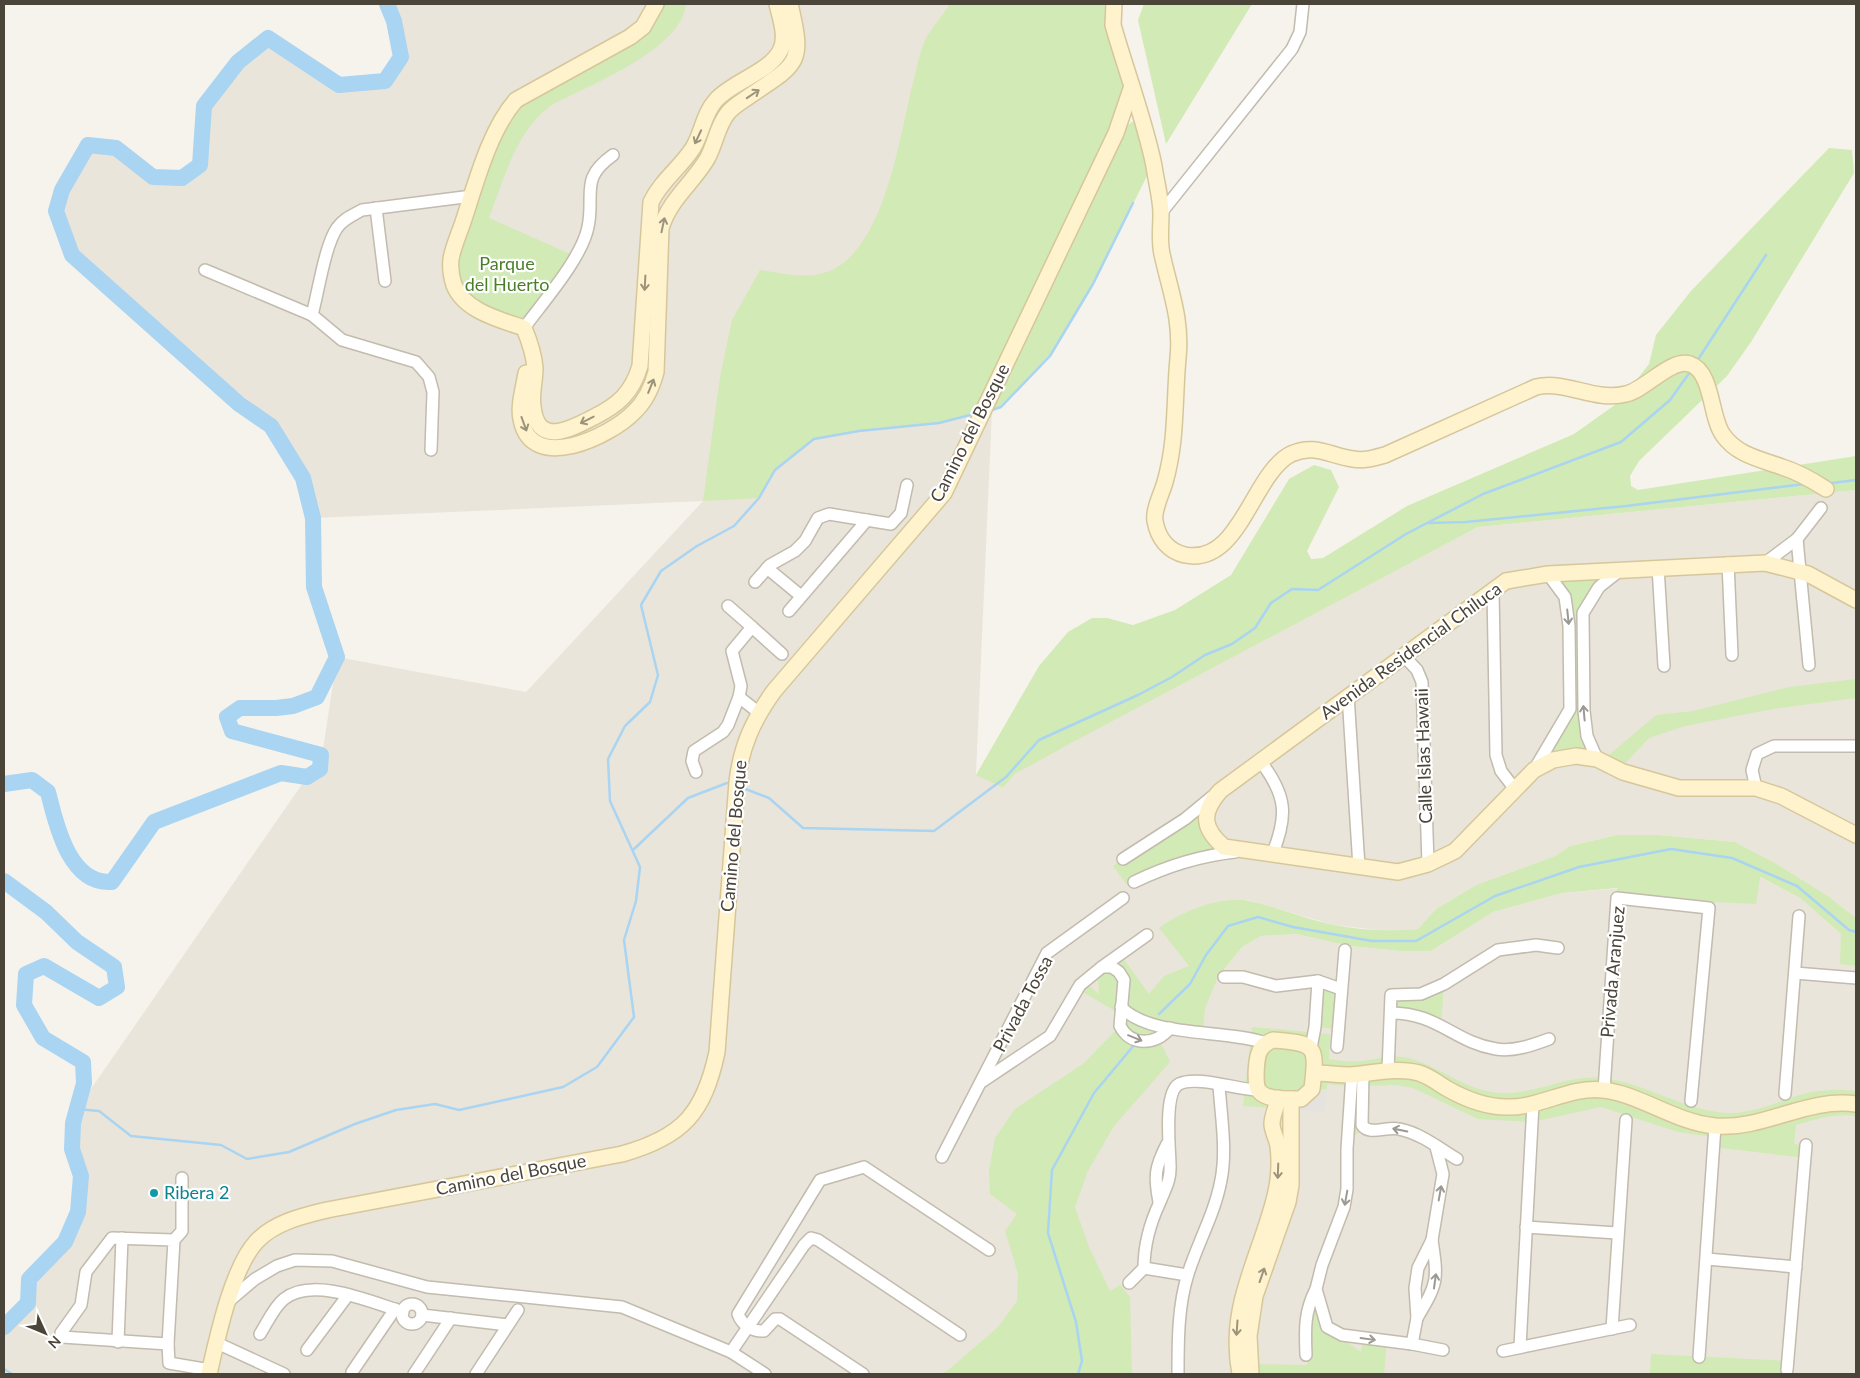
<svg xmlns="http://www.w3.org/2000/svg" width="1860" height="1378" font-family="Lato,sans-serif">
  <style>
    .residential { fill: #eae5da }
    .green { fill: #d2eab5 }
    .parking { fill: #e5e3e0 }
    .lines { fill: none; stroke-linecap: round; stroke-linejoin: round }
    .stream { stroke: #a9d4f2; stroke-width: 2.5 }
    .river { stroke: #a9d4f2; stroke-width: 16 }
    .street-casing { stroke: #c2bbae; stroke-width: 14 }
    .secondary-casing { stroke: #d6c79b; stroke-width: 18 }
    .street { stroke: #fff; stroke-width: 11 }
    .secondary { stroke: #fff3cd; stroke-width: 15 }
    .oneway { stroke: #9c937c }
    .oneway2 { stroke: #9c9892 }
    .culture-dot { fill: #0f9aa8; stroke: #fff; stroke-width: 2 }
    .labels { text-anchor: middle; stroke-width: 4.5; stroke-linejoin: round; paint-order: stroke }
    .park-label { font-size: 18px; fill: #4a7f2a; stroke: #fff }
    .street-label { font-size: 18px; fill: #4b4439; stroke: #fff }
    .culture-label { font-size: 18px; fill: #0d838f; stroke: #fff; text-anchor: start }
  </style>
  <rect width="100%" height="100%" fill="#f6f3ec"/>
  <path class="residential" d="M387 4H1114L984 412 992 410 976 774 1003 788 1015 774 1038 760 1478 527 1856 490V918L1828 896 1775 863 1735 842 1658 835H1617L1570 846 1555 856 1476 885 1436 909 1418 929 1396 932 1334 925 1247 900 1218 977 1242 947 1261 936 1296 934 1351 946 1400 951H1431L1493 912 1562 893 1759 877 1800 898 1841 934 1856 958V1374H4V1327L28 1303 29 1279 65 1242 78 1212 81 1176 72 1149 73 1123 77 1109 307 777 320 769 337 657 526 692 703 501 313 518 303 478 271 426 239 404 72 255 56 211 62 190 88 145 116 148 153 177 182 178 199 165 204 106 238 62 268 38 339 85 385 81 400 57 394 21Z"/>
  <g class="green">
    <path d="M656 4H686C682 50 587 86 550 106 515 133 504 179 489 218L575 256 524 328 464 300 451 257 506 112 630 37Z"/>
    <path d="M950 4H1114L1131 89 1117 132 1140 117 1153 164 1093 284 1050 356 1001 407 939 423 859 431 814 439 775 470 759 498 703 501 720 377 732 320 760 270C784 274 810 280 832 270 886 244 900 135 913 82 917 68 920 51 926 38 933 26 943 15 950 4Z"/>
    <path d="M1144 4H1252L1166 144 1138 20Z"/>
    <path d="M1829 148 1852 150 1854 173 1751 342 1727 376 1639 461 1630 476 1631 486 1638 490 1856 456V490L1478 527 1073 742 1015 774 1003 788 976 775 1039 666 1068 632 1092 618H1107L1133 625 1175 610 1231 575 1289 479 1314 465 1331 470 1339 487 1307 551 1311 559 1323 558 1407 506 1574 434 1619 402 1649 364 1656 335 1691 291Z"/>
    <path d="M1618 572 1583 613 1584 711 1597 759 1534 770 1570 709 1567 615 1548 574Z"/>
    <path d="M1856 679V698L1773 709 1685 726 1649 738 1619 770 1602 761 1656 715 1693 711 1789 687Z"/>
    <path d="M1220 791 1206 821 1224 847 1170 865 1127 885 1113 866 1185 819Z"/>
    <path d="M1617 835H1658L1735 842 1775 863 1828 896 1856 918V966L1840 964 1841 934 1800 898 1760 877 1756 904 1715 902 1709 908 1617 898V888L1562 893 1493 912 1431 951H1400L1350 946 1296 934 1261 936 1242 947 1218 977 1205 1008 1203 1032 1170 1028 1159 1039 1170 1062 1114 1126 1088 1171 1075 1207 1089 1247 1110 1291 1120 1285 1130 1297 1132 1374H940L947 1371 998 1327 1017 1301 1018 1274 1005 1231 1017 1214 990 1194 989 1171 995 1138 1015 1109 1084 1063 1120 1026V1014L1078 989 1084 981 1099 994 1097 970 1120 954 1149 994 1164 976 1189 966 1159 928C1180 912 1222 895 1249 901 1278 907 1305 919 1334 925 1361 930 1391 932 1418 929L1436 909 1476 885 1555 856 1570 846Z"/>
    <path d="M1318 981 1341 989 1338 1029 1316 1027Z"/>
    <path d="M1444 984 1441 1024 1391 1013V995Z"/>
    <path d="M1252 1027 1330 1034 1329 1059C1340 1061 1351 1062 1363 1061 1376 1059 1390 1055 1404 1057 1439 1064 1466 1093 1503 1093 1537 1094 1568 1074 1603 1078 1646 1083 1689 1113 1731 1113 1753 1113 1772 1104 1793 1097 1813 1090 1835 1089 1856 1091V1116C1835 1113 1816 1119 1796 1125L1794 1144 1806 1145 1805 1158 1713 1147 1714 1137 1678 1132 1601 1107 1532 1122 1478 1119 1413 1088 1396 1085 1363 1086 1359 1132 1353 1137 1350 1086 1327 1084V1089H1312L1277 1108 1243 1106Z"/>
    <path d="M1278 1134 1289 1135 1255 1296 1250 1364 1307 1365 1306 1330 1316 1292 1326 1327 1361 1352 1363 1339 1387 1342 1384 1374H1240L1271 1210Z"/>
    <path d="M1651 1354 1788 1361 1786 1374H1645L1650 1373Z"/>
  </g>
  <path class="parking" d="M1312 1089H1327L1324 1112 1291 1110Z"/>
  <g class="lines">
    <g class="stream">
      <path d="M1699 358 1766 255"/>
      <path d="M992 410 1001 407 1050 356 1093 284 1133 203"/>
      <path d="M1832 483 1856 480"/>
      <path d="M1428 523 1466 522 1626 506 1805 484"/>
      <path d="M743 788 769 798 803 828 934 831 1006 777 1039 740 1138 695 1172 677 1205 655 1232 644 1255 628 1271 603 1292 589 1318 590 1406 534 1483 494 1621 442 1670 400 1690 372"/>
      <path d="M633 850 688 798 727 783"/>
      <path d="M1159 1014 1190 984 1206 955 1228 926 1258 917 1293 927 1372 941H1416L1495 896 1579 867 1671 849 1732 858 1797 886 1849 930 1856 932"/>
      <path d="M77 1109 99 1111 131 1136 221 1145 247 1159 289 1152 355 1124 396 1110 435 1104 459 1110 563 1087 597 1067 634 1017 624 940 636 901 640 867 610 801 608 759 625 726 650 702 658 675 641 605 661 571 697 546 734 526 759 498 775 470 814 439 859 431 939 423 970 415"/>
      <path d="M4 1369 12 1374"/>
      <path d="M1078 1374 1082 1361 1076 1322 1048 1233 1052 1170 1094 1093 1135 1044"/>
    </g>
    <g class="river">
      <path d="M4 784 32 780 48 792C56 824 69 885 112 882L154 822 281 773 307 777 320 769 321 755 232 731 227 717 240 708H276L293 706 317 697 337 657 314 587 313 518 303 478 271 426 239 404 72 255 56 211 62 190 88 145 116 148 153 177 182 178 200 165 204 106 238 62 268 38 339 85 385 81 401 57 394 21 387 4"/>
      <path d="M4 881 46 912 77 942 114 967 117 987 99 998 44 966 26 974 24 1005 43 1038 83 1062 84 1083 73 1123 72 1149 81 1176 78 1212 65 1242 29 1279 28 1303 4 1327"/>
    </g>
    <g class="street-casing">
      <g id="street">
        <path d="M376 208 385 281"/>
        <path d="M1161 213 1292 49 1300 32 1303 4"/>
        <path d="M205 270 312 315 342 340 416 362 429 377 433 392 431 450"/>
        <path d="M312 315C318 293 325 245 337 228 343 219 353 215 362 210L472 196"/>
        <path d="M524 328C543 302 582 258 588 227 595 194 579 179 613 155"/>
        <path d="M1797 539 1809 665"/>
        <path d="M1728 563 1732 655"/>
        <path d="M1765 563 1797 539 1821 508"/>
        <path d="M1658 567 1664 666"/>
        <path d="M767 568 801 596"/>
        <path d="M755 582 770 565 795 551 805 541 818 518 829 514 891 524 901 513 907 485"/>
        <path d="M1493 590 1496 755 1501 771 1514 788"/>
        <path d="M728 606 752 627"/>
        <path d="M789 611 867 520"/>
        <path d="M1403 655 1417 670 1422 682 1428 864"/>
        <path d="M1348 695 1359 867"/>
        <path d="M739 697 741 686 732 651 752 627 782 654"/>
        <path d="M1597 759 1587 736 1584 711 1583 613 1599 587 1618 572"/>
        <path d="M1261 762C1287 796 1288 816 1272 855"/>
        <path d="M1534 770 1570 709 1569 626 1565 597 1548 574"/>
        <path d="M696 772 692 761 694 751 723 732 728 725 739 697 758 712"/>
        <path d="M1756 788 1752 770 1757 754 1774 746H1856"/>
        <path d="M1123 859 1185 819 1213 796"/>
        <path d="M1134 882C1167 866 1198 856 1235 852"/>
        <path d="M1102 967 1147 935"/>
        <path d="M1795 973 1856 978"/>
        <path d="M1224 977H1243L1276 986 1318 981 1341 989"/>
        <path d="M1121 1007C1150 1038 1226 1029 1266 1043"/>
        <path d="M1391 1013C1438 1013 1454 1042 1496 1049 1513 1052 1533 1045 1549 1039"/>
        <path d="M1337 1047 1345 950"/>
        <path d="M1311 1048 1315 1027 1318 981"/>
        <path d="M1388 1071 1391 995 1421 994 1444 984 1498 950 1536 945 1558 948"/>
        <path d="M1363 1073 1362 1125C1369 1136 1387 1126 1399 1129 1420 1133 1439 1148 1457 1159"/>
        <path d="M1352 1074 1347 1149V1189L1344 1207 1322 1265 1316 1289 1327 1327 1342 1335 1412 1344 1443 1350"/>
        <path d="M983 1081 1050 1036 1080 985 1102 967H1112L1119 972 1124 980 1120 1026C1131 1047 1156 1045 1170 1028"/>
        <path d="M1604 1090 1617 898 1709 908 1691 1101"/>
        <path d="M1785 1094 1799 916"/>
        <path d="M942 1157 1047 953 1123 898"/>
        <path d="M1159 1202C1154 1176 1155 1167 1167 1144"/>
        <path d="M1526 1227 1617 1233"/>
        <path d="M174 1240 168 1344 62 1337 61 1333 81 1305 86 1272 112 1238 174 1240 182 1231V1178"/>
        <path d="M1707 1259 1796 1267"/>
        <path d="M1144 1268C1144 1245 1150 1223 1160 1202 1165 1189 1171 1180 1170 1165 1170 1149 1163 1093 1179 1084 1197 1075 1238 1090 1258 1090"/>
        <path d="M1144 1268 1187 1275"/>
        <path d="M1129 1283 1144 1268"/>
        <path d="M229 1301 255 1279 277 1266 295 1260 332 1261 427 1287 622 1307 731 1352 765 1374"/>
        <circle cx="412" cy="1314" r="10"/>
        <path d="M422 1315 508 1325"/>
        <path d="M1417 1318C1438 1283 1438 1280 1432 1240"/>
        <path d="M1612 1329 1626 1120"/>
        <path d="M260 1334C267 1323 274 1307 284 1299 313 1276 371 1302 403 1312"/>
        <path d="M118 1342 122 1238"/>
        <path d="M217 1343 284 1374"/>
        <path d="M168 1344 169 1363 210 1370"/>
        <path d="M1412 1344 1417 1318 1415 1288 1418 1268 1432 1240 1443 1174 1436 1147"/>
        <path d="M1520 1347 1533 1104"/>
        <path d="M307 1350 348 1295"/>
        <path d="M1503 1351 1630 1325"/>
        <path d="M731 1352 804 1245 811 1238 818 1240 960 1335"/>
        <path d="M1306 1355C1305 1330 1304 1312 1316 1289"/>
        <path d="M1699 1357 1715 1126"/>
        <path d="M1787 1370 1806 1145"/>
        <path d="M352 1372 395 1309"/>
        <path d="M1178 1373C1178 1341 1178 1305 1188 1274 1198 1242 1215 1213 1221 1180 1227 1150 1221 1116 1219 1085"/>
        <path d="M414 1374 451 1318"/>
        <path d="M476 1374 518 1310"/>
        <path d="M863 1374 780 1319H775L764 1331C753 1332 742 1325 738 1314L820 1180 864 1167 989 1250"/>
      </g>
    </g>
    <g class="secondary-casing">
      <g id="secondary">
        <path d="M656 4 643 27 630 37 516 100C489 131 476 183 463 222 459 234 453 247 451 259 450 268 451 276 454 285 464 311 501 320 524 328 529 340 534 355 535 368 535 381 531 394 533 406 537 448 571 429 594 417 618 405 632 393 640 366L651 202C661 181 680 168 693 148 702 133 704 113 716 100 733 81 771 72 781 49 787 36 780 17 777 4"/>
        <path d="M1114 4 1113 25C1126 71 1145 121 1154 166 1156 181 1161 198 1161 214 1161 228 1159 241 1162 254 1170 291 1182 319 1178 358 1174 401 1177 440 1165 482 1162 493 1153 510 1155 521 1158 538 1168 551 1185 555 1240 566 1252 474 1291 454 1315 443 1330 456 1353 459 1365 461 1374 458 1385 455L1536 387C1567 380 1594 402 1626 394 1645 390 1671 358 1690 364 1713 372 1710 417 1723 435 1737 455 1760 459 1782 467 1798 472 1812 480 1826 489"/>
        <path d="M526 373C524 387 518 405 521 419 531 475 611 436 634 412 646 401 652 387 656 372L661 228C670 199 692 184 707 159 715 145 717 127 727 114 733 106 743 101 751 95 799 63 804 63 790 4"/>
        <path d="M1856 600 1808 574 1765 563 1548 574 1506 581 1220 791C1201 813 1202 828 1224 847L1398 872 1428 864 1455 851 1534 770 1553 760 1576 756 1597 759 1623 772 1679 788H1756L1781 796 1856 835"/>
        <path d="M1273 1040C1317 1043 1317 1046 1312 1089L1301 1099C1289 1099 1267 1101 1259 1091 1254 1084 1256 1055 1261 1049 1264 1044 1268 1042 1273 1040Z"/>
        <path d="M1314 1073C1326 1073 1339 1075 1351 1075 1374 1073 1398 1067 1419 1073 1429 1076 1438 1083 1446 1088 1465 1099 1485 1107 1507 1107 1540 1108 1570 1086 1603 1090 1640 1094 1674 1122 1715 1126 1764 1130 1807 1097 1856 1104"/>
        <path d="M209 1374C217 1339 232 1267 257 1241 275 1222 303 1216 327 1210L622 1154C683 1137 704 1113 717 1052L737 782C741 747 753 720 774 691L944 493 1116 133 1131 89"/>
        <path d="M1240 1374C1227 1306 1260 1258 1275 1196 1279 1180 1280 1162 1278 1146 1277 1139 1272 1131 1272 1124 1272 1115 1277 1107 1278 1098"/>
        <path d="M1251 1374 1249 1336 1255 1296 1288 1202 1291 1185V1099"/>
      </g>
    </g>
    <use href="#street" class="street"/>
    <use href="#secondary" class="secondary"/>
  </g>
  <defs><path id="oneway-shaft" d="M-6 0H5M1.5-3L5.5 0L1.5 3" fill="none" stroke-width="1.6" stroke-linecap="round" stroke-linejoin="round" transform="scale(1.25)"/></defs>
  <g class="oneway">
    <use href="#oneway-shaft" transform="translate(753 94) rotate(-34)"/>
    <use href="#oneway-shaft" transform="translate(698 137) rotate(115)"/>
    <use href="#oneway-shaft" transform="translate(663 225) rotate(-78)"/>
    <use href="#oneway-shaft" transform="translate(645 283) rotate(93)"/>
    <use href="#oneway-shaft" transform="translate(651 386) rotate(-68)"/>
    <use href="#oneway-shaft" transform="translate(587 420) rotate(153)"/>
    <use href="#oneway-shaft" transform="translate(524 424) rotate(70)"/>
    <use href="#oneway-shaft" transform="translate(1278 1171) rotate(92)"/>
    <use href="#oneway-shaft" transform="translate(1262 1275) rotate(-71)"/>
    <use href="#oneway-shaft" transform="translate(1237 1328) rotate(94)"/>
  </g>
  <g class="oneway2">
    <use href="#oneway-shaft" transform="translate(1568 617) rotate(84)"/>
    <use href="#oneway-shaft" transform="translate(1584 713) rotate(-95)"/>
    <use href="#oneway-shaft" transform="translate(1135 1038) rotate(22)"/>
    <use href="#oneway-shaft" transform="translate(1400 1130) rotate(-168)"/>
    <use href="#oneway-shaft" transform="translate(1440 1193) rotate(-80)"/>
    <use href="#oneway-shaft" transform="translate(1346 1198) rotate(100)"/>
    <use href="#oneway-shaft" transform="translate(1435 1281) rotate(-82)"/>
    <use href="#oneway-shaft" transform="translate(1368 1339) rotate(8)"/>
  </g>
  <circle class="culture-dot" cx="154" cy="1193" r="5"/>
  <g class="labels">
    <g class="park-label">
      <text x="507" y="270">Parque<tspan x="507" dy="21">del Huerto</tspan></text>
    </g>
    <g class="street-label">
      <text transform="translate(970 433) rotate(-63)" y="6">Camino del Bosque</text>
      <text transform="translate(1411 651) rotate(-36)" y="6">Avenida Residencial Chiluca</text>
      <text transform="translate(1424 756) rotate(-92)" y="6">Calle Islas Hawaii</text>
      <text transform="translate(734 836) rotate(-85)" y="6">Camino del Bosque</text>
      <text transform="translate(1613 972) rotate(-85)" y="6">Privada Aranjuez</text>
      <text transform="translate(1023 1004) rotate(-62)" y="6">Privada Tossa</text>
      <text transform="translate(511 1175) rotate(-11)" y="6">Camino del Bosque</text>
    </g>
    <g class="culture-label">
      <text x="164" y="1199">Ribera 2</text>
    </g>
  </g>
  <rect width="1860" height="1378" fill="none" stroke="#4b4439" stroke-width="10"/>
  <g transform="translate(45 1333) rotate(134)" stroke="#ffffff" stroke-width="4" paint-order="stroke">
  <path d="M0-4L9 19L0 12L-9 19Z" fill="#4b4439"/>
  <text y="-8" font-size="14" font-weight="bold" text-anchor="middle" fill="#4b4439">N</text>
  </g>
</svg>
